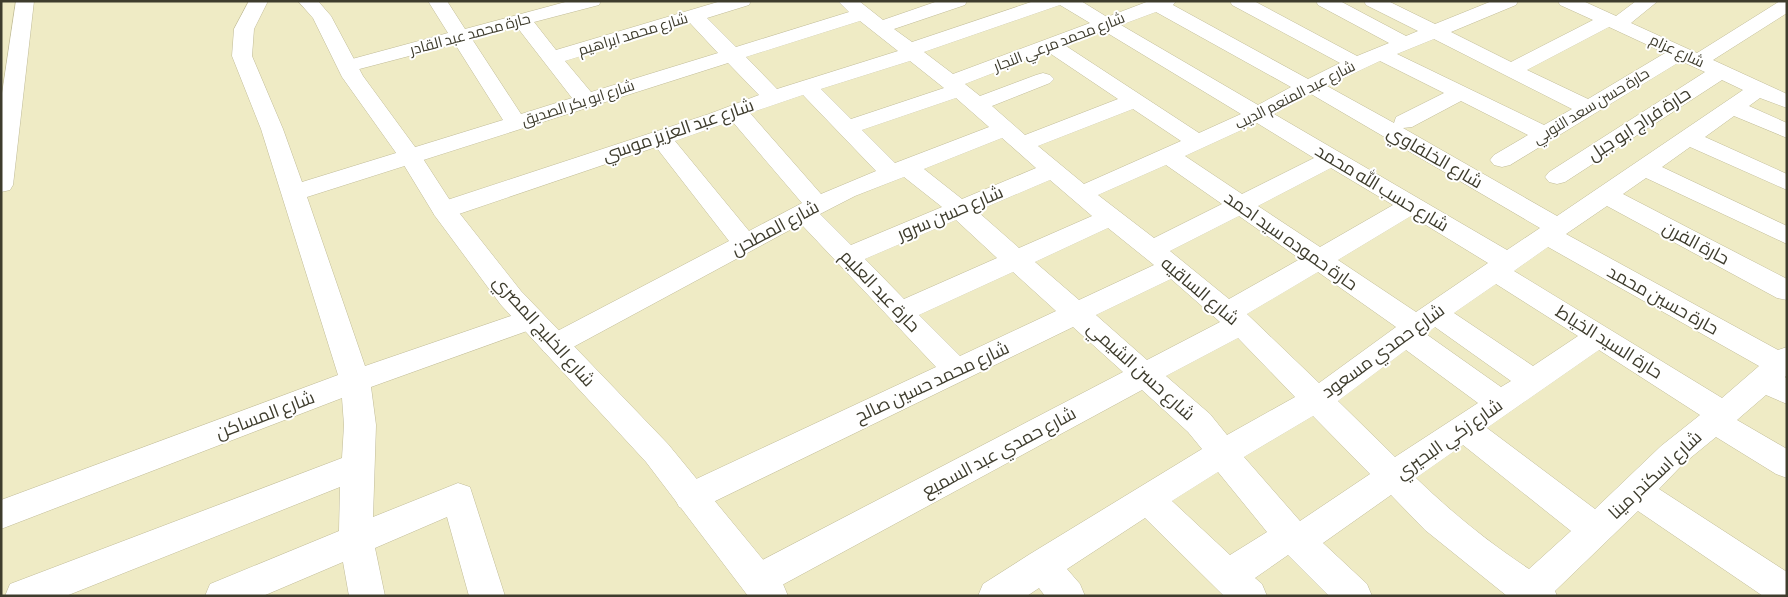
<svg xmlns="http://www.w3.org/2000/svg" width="1788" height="597" font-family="'Alegreya Sans',Cairo,sans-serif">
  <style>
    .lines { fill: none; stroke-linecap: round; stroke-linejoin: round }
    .minor-casing { stroke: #c1bc98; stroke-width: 1 }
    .tertiary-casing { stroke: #c1bc98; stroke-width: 1 }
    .primary-casing { stroke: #c1bc98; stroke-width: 1 }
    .minor { fill: #fff; fill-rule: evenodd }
    .tertiary { fill: #fff; fill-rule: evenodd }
    .primary { fill: #fff; fill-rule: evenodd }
    .labels { text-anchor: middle; stroke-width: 4; stroke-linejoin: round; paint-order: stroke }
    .far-street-label { font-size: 15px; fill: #3e3c2d; stroke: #fff }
    .street-label { font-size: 18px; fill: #3e3c2d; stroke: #fff }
  </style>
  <rect width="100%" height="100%" fill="#efebc5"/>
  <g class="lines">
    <g class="minor-casing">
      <path id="minor" d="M249 1H268L254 29 252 56 283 129 302 182 503 120 455 44 348 72 341 70 338 66 341 62 448 33 428 1H447L465 29 569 1H601L599 5 534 22 556 50 721 1H751L749 5 707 18 736 47 849 12 838 1H859L883 20 938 1H967L965 5 894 29 912 42 1034 1H1081L1107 17 1149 1H1176L1173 5 1308 79 1340 63 1232 5 1230 1H1254L1357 56 1389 43 1318 5 1316 1H1340L1406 36 1418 31 1366 5 1364 1H1388L1435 24 1492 1H1518L1516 5 1451 32 1511 62 1593 20 1560 5 1558 1H1583L1616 16 1636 1H1658L1631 23 1697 53 1780 1H1787V13L1713 60 1787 94V108L1760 98 1749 106 1787 123V138L1734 116 1705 137 1787 174V190L1690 147 1662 167 1787 226V244L1646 178 1623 194 1787 279V300L1777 298 1607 206 1566 234 1778 350 1787 347V375L1785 377 1787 379V404L1766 395 1737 420 1787 449V478L1776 474 1716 437 1683 464 1659 489 1787 572V596H1763L1638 511 1555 591 1557 596H1507L1425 530 1391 495 1323 543 1367 584 1372 596H1329L1288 555 1255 578 1262 584 1267 596H1224L1145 518 1067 569 1080 584 1085 596H1045L1039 588 1027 596H978L983 584 1030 554 1202 449 1188 432 1142 390 771 591 759 596 745 591 740 580 745 569 1123 372 1073 327 703 507 691 511 679 507 674 497 679 487 936 367 801 224 564 352 554 356 544 352 540 345 544 338 729 241 656 147 453 216 444 218 435 216 432 210 435 204 709 114 759 95 728 63 307 197 365 366 531 309 541 312 545 319 541 326 371 387 376 425 373 517 458 483 470 487 505 596H469L447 517 375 548 385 596H349L343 562 263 596H205L210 584 339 531 340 487 66 596H5L10 584 342 458 344 425 342 398 1 529V500L338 375 261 129 232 56 234 29ZM1060 5 1090 23 953 74 924 52ZM1156 12 1291 87 1258 105 1121 25ZM860 21 898 51 777 89 746 57ZM690 23 718 53 591 92 565 61ZM517 27 572 98 521 114 472 39ZM1609 27 1665 53 1588 99 1527 70ZM1104 31 1241 114 1199 133 1066 46ZM1434 39 1572 109 1544 125 1397 54ZM1048 52 1118 99 1025 135 992 106 1050 83 1054 79 1050 75 1043 73 1036 75 980 96 965 84ZM910 61 944 88 851 119 821 89ZM1380 61 1444 93 1396 117 1394 123 1327 86ZM1681 61 1705 72 1549 172 1545 177 1549 182 1557 184 1565 182 1722 80 1743 90 1557 216 1403 128 1412 127 1461 101 1528 135 1494 155 1490 160 1494 165 1502 167 1510 165ZM1311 94 1540 228 1507 250 1274 114ZM803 95 876 171 821 194 750 113ZM956 98 989 127 895 163 862 130ZM1133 109 1181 141 1084 184 1038 146ZM732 121 802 203 749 231 675 141ZM1257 123 1314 158 1242 194 1185 156ZM1002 138 1036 168 962 199 924 169ZM1166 165 1222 204 1154 238 1098 195ZM1331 168 1393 205 1320 247 1258 206ZM904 177 942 207 851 245 820 214 855 196ZM1050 180 1092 216 1019 248 977 211ZM1239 216 1300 259 1229 299 1170 251ZM1411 216 1488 263 1416 312 1338 260ZM956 220 997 258 904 299 865 259ZM1108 228 1154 265 1079 300 1035 262ZM1548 247 1759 366 1722 398 1514 271ZM1013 272 1056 311 960 356 919 315ZM1318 272 1396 327 1319 383 1247 314ZM1171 279 1220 322 1147 360 1096 315ZM1496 284 1578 336 1533 366 1454 313ZM1435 327 1511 381 1501 387 1426 334ZM1238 338 1295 397 1227 435 1210 414 1166 376ZM1406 350 1478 403 1395 457 1338 401ZM1599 350 1700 415 1661 446 1595 509 1487 428ZM1313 416 1370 474 1300 521 1244 457ZM1463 445 1571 531 1529 569C1488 542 1451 512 1416 478ZM1218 472 1267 532 1230 555 1172 501Z"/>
    </g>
    <g class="tertiary-casing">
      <path id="tertiary" d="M298 1H318L331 16 363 76 418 151 453 205 521 291 668 444 783 584 788 596H748L646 462 501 305 435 216 399 157 342 77 313 18Z"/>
    </g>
    <g class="primary-casing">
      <path id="primary" d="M16 1H34L13 185 10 190 1 192V100Z"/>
    </g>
    <use href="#minor" class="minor"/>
    <use href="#tertiary" class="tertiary"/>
    <use href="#primary" class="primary"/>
  </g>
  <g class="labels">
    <g class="far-street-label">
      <text transform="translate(470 34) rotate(-15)" y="5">حارة محمد عبد القادر</text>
      <text transform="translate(633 34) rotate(-17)" y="5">شارع محمد ابراهيم</text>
      <text transform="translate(1059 42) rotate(-21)" y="5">شارع محمد مرعي النجار</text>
      <text transform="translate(1677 51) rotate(25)" y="5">شارع عزام</text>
      <text transform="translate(1295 95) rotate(-27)" y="5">شارع عبد المنعم الديب</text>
      <text transform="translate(578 103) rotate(-18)" y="5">شارع ابو بكر الصديق</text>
      <text transform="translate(1591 106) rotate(-31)" y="5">حارة حسن سعد النوبي</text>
    </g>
    <g class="street-label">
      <text transform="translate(1639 124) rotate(-33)" y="6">حارة فراج ابو جبل</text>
      <text transform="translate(678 130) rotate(-19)" y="6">شارع عبد العزيز موسي</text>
      <text transform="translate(1435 157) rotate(30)" y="6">شارع الخلفاوي</text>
      <text transform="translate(1382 188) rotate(31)" y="6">شارع حسب الله محمد</text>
      <text transform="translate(950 213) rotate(-23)" y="6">شارع حسن سرور</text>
      <text transform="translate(775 228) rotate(-28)" y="6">شارع المطحن</text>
      <text transform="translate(1291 241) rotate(35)" y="6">حارة حموده سيد احمد</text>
      <text transform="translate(1696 243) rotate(28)" y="6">حارة الفرن</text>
      <text transform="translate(880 291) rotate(46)" y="6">حارة عبد العليم</text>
      <text transform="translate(1200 291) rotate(40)" y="6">شارع الساقيه</text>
      <text transform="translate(1663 300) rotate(29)" y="6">حارة حسين محمد</text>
      <text transform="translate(544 331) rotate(48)" y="6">شارع الخليج المصري</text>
      <text transform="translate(1609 342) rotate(32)" y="6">حارة السيد الخياط</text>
      <text transform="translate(1383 351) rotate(-36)" y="6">شارع حمدي مسعود</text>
      <text transform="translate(1141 371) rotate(42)" y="6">شارع حسن الشيمي</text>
      <text transform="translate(932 382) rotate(-25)" y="6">شارع محمد حسين صالح</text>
      <text transform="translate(265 415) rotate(-21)" y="6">شارع المساكن</text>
      <text transform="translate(1449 439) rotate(-35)" y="6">شارع زكي البحيري</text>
      <text transform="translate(999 452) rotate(-28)" y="6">شارع حمدي عبد السميع</text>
      <text transform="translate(1655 475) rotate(-43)" y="6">شارع اسكندر مينا</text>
    </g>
  </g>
  <rect width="1788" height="597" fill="none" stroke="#3e3c2d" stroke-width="5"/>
</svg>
